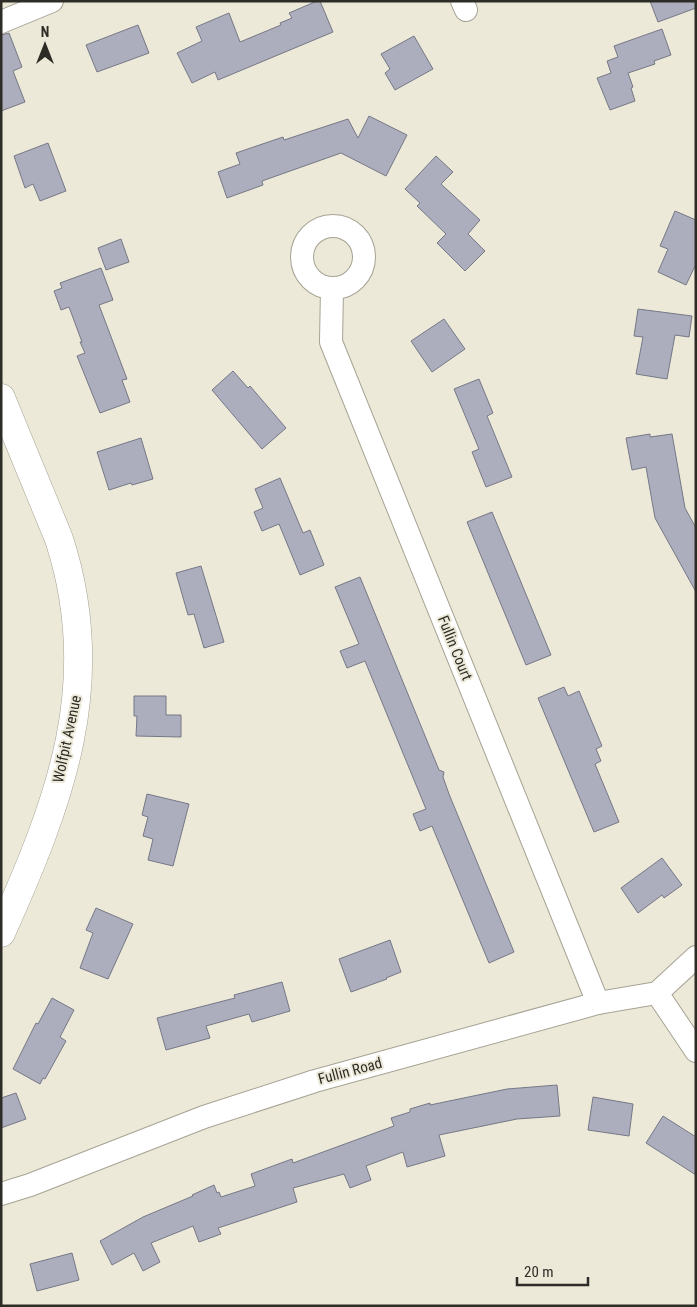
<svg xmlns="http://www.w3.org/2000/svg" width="697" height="1307" font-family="'Roboto Condensed',sans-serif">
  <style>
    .building { fill: #acadbd; stroke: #767886 }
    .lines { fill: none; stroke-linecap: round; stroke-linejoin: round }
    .minor-casing { stroke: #a6a394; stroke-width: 24 }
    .tertiary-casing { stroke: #a6a394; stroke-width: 29 }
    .minor { stroke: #fff; stroke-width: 22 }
    .tertiary { stroke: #fff; stroke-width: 28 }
    .labels { text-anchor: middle; stroke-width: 4; stroke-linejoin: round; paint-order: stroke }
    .street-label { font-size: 15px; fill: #2e2c26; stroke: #ece9d9 }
  </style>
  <rect width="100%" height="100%" fill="#ece9d9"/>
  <g class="building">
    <path d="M317 1H320L333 32 218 80 215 72 192 83 177 53 202 41 196 27 229 13 240 42 281 25 280 23 292 18 289 13Z"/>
    <path d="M650 1H696V8L658 22Z"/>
    <path d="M138 25 149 53 97 72 86 45Z"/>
    <path d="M662 29 671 55 654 61 655 64 628 73 633 87 631 88 635 101 610 110 597 78 611 73 607 61 618 57 614 46Z"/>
    <path d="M9 33 22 67 13 71 25 102 1 111V35Z"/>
    <path d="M414 36 433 69 395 90 385 73 390 69 381 54Z"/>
    <path d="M369 116 407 135 386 176 341 153 262 181 263 185 227 198 218 172 240 164 236 153 283 137 284 140 348 119 358 138Z"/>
    <path d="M48 143 66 191 40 201 33 184 25 188 14 156Z"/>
    <path d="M436 156 453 172 441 184 480 220 468 234 485 251 465 271 437 243 446 234 417 206 420 203 405 189Z"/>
    <path d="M675 211 696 220V264L686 285 658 272 668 249 660 246Z"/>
    <path d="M121 239 129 262 106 270 98 248Z"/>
    <path d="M101 268 113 300 99 305 127 379 122 380 130 402 100 413 77 356 85 353 80 342H82L69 307 61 310 54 291 62 288 60 283Z"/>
    <path d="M638 309 692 316 689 337 675 335 667 379 636 374 643 337 634 336Z"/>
    <path d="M444 319 465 349 432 372 411 341Z"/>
    <path d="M233 371 248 388 250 386 286 428 262 449 212 390Z"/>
    <path d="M479 379 493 413 487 416 512 477 486 487 472 452 479 449 454 389Z"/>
    <path d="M650 434V437L672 434 685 508 696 528V592L655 518 646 467 632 470 626 438Z"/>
    <path d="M141 438 153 479 132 485 131 483 109 490 97 452Z"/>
    <path d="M280 478 303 533 310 530 324 565 300 575 279 524 262 531 254 512 263 508 255 489Z"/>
    <path d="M492 512 551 655 526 665 467 522Z"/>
    <path d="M201 566 224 642 204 648 194 614 188 615 176 573Z"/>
    <path d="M360 577 439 770 444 772 443 777 449 794 514 952 489 963 432 826 420 831 413 814 426 809 365 661 347 668 340 651 359 644 335 587Z"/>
    <path d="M564 687 568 696 579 691 587 710 602 746 596 749 601 761 595 764 619 822 594 832 538 698Z"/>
    <path d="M134 696H166V715H181V737L136 736 137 716H134Z"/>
    <path d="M147 794 189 804 173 866 148 860 153 839 143 836 148 817 142 815Z"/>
    <path d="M662 858 682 885 664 898 662 895 638 913 621 888Z"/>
    <path d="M96 908 133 924 108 979 80 968 93 933 86 930Z"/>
    <path d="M390 940 401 972 386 978 387 979 351 992 339 959Z"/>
    <path d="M282 982 290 1011 252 1022 249 1014 206 1026 210 1038 166 1050 157 1018 235 998 234 995Z"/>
    <path d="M52 998 74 1010 60 1037 66 1041 45 1079 43 1078 40 1084 13 1069 36 1023 38 1024Z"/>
    <path d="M557 1085 560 1116 517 1119 439 1135 445 1156 407 1167 403 1152 366 1166 371 1180 350 1188 344 1174 293 1188 297 1202 218 1228 221 1234 199 1242 193 1226 151 1243 160 1262 143 1271 134 1253 112 1265 100 1241 143 1217 193 1196 192 1195 214 1185 217 1193 219 1192 221 1197 255 1186 251 1174 292 1159 293 1163 394 1126 391 1118 410 1112V1109L430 1103V1105L507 1089Z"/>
    <path d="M16 1093 26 1119 1 1128V1098Z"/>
    <path d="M593 1097 633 1104 629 1136 588 1130Z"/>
    <path d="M663 1116 696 1137V1175L646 1143Z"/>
    <path d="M72 1253 79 1280 37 1291 30 1264Z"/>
  </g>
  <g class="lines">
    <g class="minor-casing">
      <g id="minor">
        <path d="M462 1 466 10"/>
        <path d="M1 22 52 1"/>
        <circle cx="333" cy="257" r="31"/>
        <path d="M332 288 331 342 598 1003"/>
        <path d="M657 993 696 1051"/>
        <path d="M1 1194 30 1185 204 1117 315 1081 598 1003 657 993 696 957"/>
      </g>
    </g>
    <g class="tertiary-casing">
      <path id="tertiary" d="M1 398 59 539C106 683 60 801 1 933"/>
    </g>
    <use href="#minor" class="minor"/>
    <use href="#tertiary" class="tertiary"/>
  </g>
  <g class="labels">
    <g class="street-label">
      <text transform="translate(455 648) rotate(68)" y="5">Fullin Court</text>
      <text transform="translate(67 739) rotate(-78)" y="5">Wolfpit Avenue</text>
      <text transform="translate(350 1071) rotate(-15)" y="5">Fullin Road</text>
    </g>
  </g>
  <rect width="697" height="1307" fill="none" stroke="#2e2c26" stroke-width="5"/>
  <g transform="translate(45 45)" stroke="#ece9d9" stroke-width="4" paint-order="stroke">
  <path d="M0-4L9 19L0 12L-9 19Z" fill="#2e2c26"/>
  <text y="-8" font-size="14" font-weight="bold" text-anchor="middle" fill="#2e2c26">N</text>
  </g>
  <path d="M517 1277v8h71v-8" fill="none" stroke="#2e2c26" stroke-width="2.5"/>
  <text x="524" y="1277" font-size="15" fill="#2e2c26" stroke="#ece9d9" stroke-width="4" paint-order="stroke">20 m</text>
</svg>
